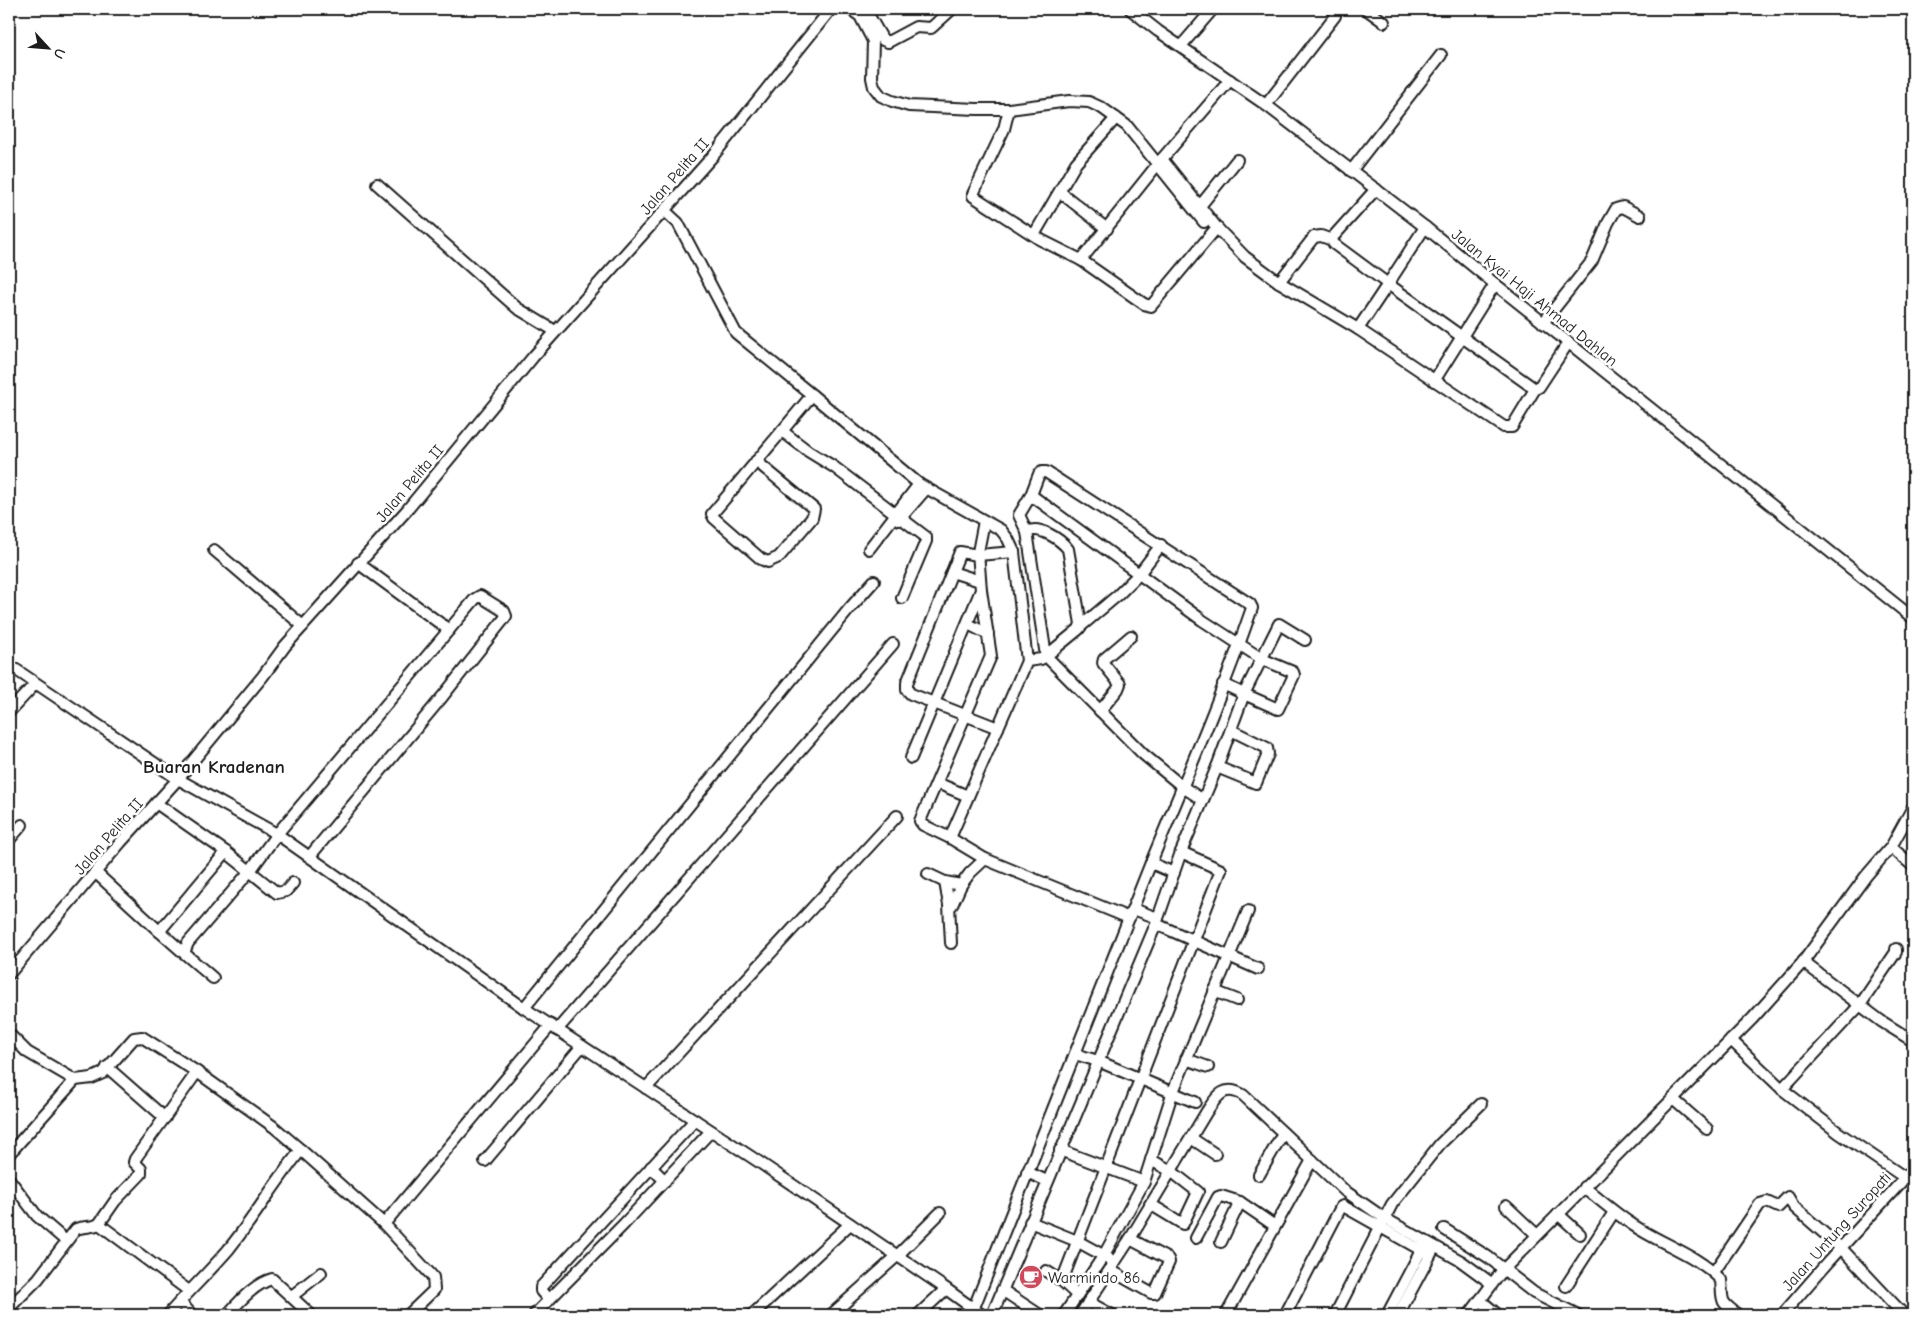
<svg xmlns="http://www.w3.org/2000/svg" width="1922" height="1324" font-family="'Comic Neue',sans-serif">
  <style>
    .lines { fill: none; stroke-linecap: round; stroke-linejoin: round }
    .minor-casing { stroke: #1c1c1c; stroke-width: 14 }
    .minor { stroke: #fff; stroke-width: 10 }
    .labels { text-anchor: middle; stroke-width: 5; stroke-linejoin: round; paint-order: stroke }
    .street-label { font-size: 16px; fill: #1c1c1c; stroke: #fff }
    .poi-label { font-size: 16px; fill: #1c1c1c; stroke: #fff; text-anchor: start }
    .quarter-label { font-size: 19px; font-weight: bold; fill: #1c1c1c; stroke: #fff }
  </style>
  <rect width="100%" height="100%" fill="#fff"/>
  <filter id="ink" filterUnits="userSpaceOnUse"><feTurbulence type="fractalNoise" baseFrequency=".02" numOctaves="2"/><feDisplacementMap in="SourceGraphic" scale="10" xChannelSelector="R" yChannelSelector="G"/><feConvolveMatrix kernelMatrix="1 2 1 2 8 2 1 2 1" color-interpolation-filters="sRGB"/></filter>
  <g filter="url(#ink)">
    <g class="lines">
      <g class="minor-casing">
        <g id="minor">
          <path d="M850 9 860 16 873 41 872 78 874 87 881 96 892 101 909 106 977 109H1009L1069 101 1089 102 1102 108 1127 126 1204 222"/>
          <path d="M865 9 883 40 888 42 916 27 931 28 952 9"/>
          <path d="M1130 9 1158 31 1266 105 1425 227 1495 284 1913 618"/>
          <path d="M1366 9 1384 22"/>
          <path d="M1181 46 1213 9"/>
          <path d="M1266 105 1335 16"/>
          <path d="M1009 109 1004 129 973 194V196L1041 240 1081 260 1144 304 1151 306 1213 232 1218 229"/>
          <path d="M1162 159 1218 229 1245 257 1279 282 1358 329 1504 427H1512L1535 389 1539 387 1568 343"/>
          <path d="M1351 171 1441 55"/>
          <path d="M377 184 517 308 555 331"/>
          <path d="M1376 189 1333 237 1332 240 1334 244 1388 284 1425 227"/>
          <path d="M1060 192 1107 229"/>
          <path d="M1200 206 1237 160"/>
          <path d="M665 211 678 223 736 333 812 395 782 431 808 451 834 467 926 537V541L902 598"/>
          <path d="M1034 235 1076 163 1116 118"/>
          <path d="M1081 260 1161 160 1230 80"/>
          <path d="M1279 282 1314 237 1321 236 1332 240"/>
          <path d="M1543 323 1592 261 1608 223 1616 209 1623 207 1640 216"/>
          <path d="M1358 329 1388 284 1535 389"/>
          <path d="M1434 381 1495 284"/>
          <path d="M812 395 919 484"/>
          <path d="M756 461 814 509 812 518 779 557 768 562 761 559 714 518 712 514 782 431"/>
          <path d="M899 520 926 489"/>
          <path d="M1027 532C1039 525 1060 539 1068 549L1081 624 1079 629 1046 656 1041 659 1027 661 950 838 985 859 1129 918"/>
          <path d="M869 549 919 484 1001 530 1008 539 1014 552 1027 661"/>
          <path d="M214 550 303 626"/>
          <path d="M358 563 449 630"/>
          <path d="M952 572 980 581"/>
          <path d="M968 624 988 634"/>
          <path d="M1080 627 1118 595 1139 574 1161 545"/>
          <path d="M9 665 178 779 277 834 524 1008 759 1162 942 1286 982 1315"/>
          <path d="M1223 684 1244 694 1279 624 1305 640"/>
          <path d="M1100 711 1118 689 1120 684 1103 663 1104 659 1131 636"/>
          <path d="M9 712 35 684"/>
          <path d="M998 728 911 694 907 690V683L960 552 978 555 1014 552"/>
          <path d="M911 758 981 590"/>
          <path d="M1217 767 1256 783 1268 754 1267 748 1231 730"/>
          <path d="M937 783 968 796"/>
          <path d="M950 838 923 825 920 821 991 656 981 590 978 552 984 521"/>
          <path d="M9 840 22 825"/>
          <path d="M1891 847 1913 866"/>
          <path d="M226 852 277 893 286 891 293 883"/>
          <path d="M1151 863 1174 873"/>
          <path d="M95 872 159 931 163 927 226 852 156 803"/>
          <path d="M928 874 945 882 961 885"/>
          <path d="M945 882 949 905H952L961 885 970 873 985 859"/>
          <path d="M949 905 951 943"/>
          <path d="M1133 909 1158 918"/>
          <path d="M1156 924 1258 969"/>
          <path d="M159 931 184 953"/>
          <path d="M1803 962 1866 876 1891 847 1913 807"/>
          <path d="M9 974 121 842 178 779 263 676 285 646 407 510 533 357 712 157 831 9"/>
          <path d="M213 978 184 953 188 943 250 871 277 834 475 599 480 596 504 611 506 616 504 619 443 696 310 856"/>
          <path d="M1214 991 1237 1000"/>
          <path d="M524 1008 850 608 874 581"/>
          <path d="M557 1030 893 644"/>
          <path d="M9 1034 27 1052 75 1080 92 1078 103 1073 134 1038 142 1037 197 1072 274 1127 301 1150C275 1182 254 1218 228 1250 209 1272 187 1293 168 1315"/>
          <path d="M1731 1040 1782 1089 1839 1133 1904 1177"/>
          <path d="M1075 1054 1098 1061 1195 1102"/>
          <path d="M1186 1059 1208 1067"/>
          <path d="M107 1067 165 1118"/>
          <path d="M646 1088 897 816"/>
          <path d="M1782 1089 1860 1005 1896 952V949"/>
          <path d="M1673 1099 1707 1129"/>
          <path d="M1191 1138 1215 1154"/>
          <path d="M301 1150 384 1224"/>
          <path d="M1060 1150 1144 1182 1172 1094 1248 911"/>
          <path d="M9 1154 75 1080"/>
          <path d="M485 1161 582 1046"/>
          <path d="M651 1167 665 1181"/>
          <path d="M1027 1172 1047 1181"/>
          <path d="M1259 1175 1283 1133"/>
          <path d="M9 1179 37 1216 66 1241"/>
          <path d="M1584 1187C1600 1200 1616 1214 1633 1225 1661 1244 1698 1255 1721 1280 1723 1303 1719 1300 1738 1315"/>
          <path d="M1150 1204 1183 1224 1198 1192 1171 1171 1151 1160"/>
          <path d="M1506 1206 1537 1235"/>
          <path d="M1558 1214 1580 1234"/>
          <path d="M1030 1222 1077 1241 1108 1258"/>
          <path d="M99 1224 115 1201 141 1174V1169L134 1162 135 1159 197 1072"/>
          <path d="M1444 1229 1488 1257 1534 1293 1578 1315"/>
          <path d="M1196 1238 1218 1197 1221 1196 1240 1202 1275 1226"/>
          <path d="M1221 1242 1240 1202"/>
          <path d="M1110 1270 1151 1293H1155L1169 1262 1168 1259 1130 1239"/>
          <path d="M1046 1271 1062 1281 1077 1295"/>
          <path d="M1714 1272 1760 1204 1767 1202 1778 1207 1788 1197 1794 1207 1841 1248 1904 1315"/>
          <path d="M1062 1281 1221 870 1181 852"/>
          <path d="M1566 1286 1614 1212"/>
          <path d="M1002 1290 1040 1315"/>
          <path d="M292 1296 321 1273"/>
          <path d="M549 1300 541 1291V1287L695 1120"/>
          <path d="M1480 1300 1498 1315"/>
          <path d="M180 1302 192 1315"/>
          <path d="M1088 1302 1112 1315"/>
          <path d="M9 1308 38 1279 76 1229C83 1226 92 1228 99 1224L189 1291"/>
          <path d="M973 1310C1031 1161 1091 1013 1150 865 1185 780 1222 695 1252 608L1250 604 1046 472H1042L1039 474 1031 495"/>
          <path d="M227 1315C239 1302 254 1284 272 1279L311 1315"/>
          <path d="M408 1315 434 1290 433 1277 384 1224 551 1025"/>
          <path d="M534 1315 624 1224 711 1131"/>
          <path d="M752 1315 850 1224"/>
          <path d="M831 1315 897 1256 940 1213"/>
          <path d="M918 1315 946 1289"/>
          <path d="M992 1315 1156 924 1181 852 1217 767 1244 694 1278 709 1294 675 1293 672 1262 659 1202 620 1031 495 1019 515 1027 532 1046 656 1143 754 1183 787 1203 800"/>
          <path d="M1064 1315 1104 1255 1144 1182"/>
          <path d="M1080 1315 1130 1239 1207 1111C1217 1096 1224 1084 1243 1095L1345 1191 1384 1218 1461 1261 1491 1283"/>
          <path d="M1226 1315 1312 1160"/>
          <path d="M1285 1315 1341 1207 1343 1206 1430 1255"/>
          <path d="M1335 1315 1392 1204 1440 1144 1481 1104"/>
          <path d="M1387 1315 1424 1245"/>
          <path d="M1398 1315 1433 1250"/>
          <path d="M1469 1315 1502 1271 1753 1018 1803 962 1881 1021 1913 1041"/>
          <path d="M1782 1315 1828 1262 1913 1169"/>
        </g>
      </g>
      <use href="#minor" class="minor"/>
    </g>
  </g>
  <defs>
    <g id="cafe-disc" transform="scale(1.25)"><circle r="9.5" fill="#d1495b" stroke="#fff"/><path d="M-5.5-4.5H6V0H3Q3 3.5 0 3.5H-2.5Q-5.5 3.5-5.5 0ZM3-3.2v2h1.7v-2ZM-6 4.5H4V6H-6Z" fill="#fff"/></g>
  </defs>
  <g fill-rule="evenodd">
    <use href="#cafe-disc" x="1031" y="1277"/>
  </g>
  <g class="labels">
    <g class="street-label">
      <text transform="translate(674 176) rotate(-49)" y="6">Jalan Pelita II</text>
      <text transform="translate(1535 297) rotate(39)" y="6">Jalan Kyai Haji Ahmad Dahlan</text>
      <text transform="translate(409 483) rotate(-50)" y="6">Jalan Pelita II</text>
      <text transform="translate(108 836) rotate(-49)" y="6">Jalan Pelita II</text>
      <text transform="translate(1836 1231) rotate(-48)" y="6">Jalan Untung Suropati</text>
    </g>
    <g class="poi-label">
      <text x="1048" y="1283">Warmindo 86</text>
    </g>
    <g class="quarter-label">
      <text x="214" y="773">Buaran Kradenan</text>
    </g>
  </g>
  <rect width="1922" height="1324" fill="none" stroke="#fff" stroke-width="30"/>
  <rect x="15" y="15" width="1892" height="1294" fill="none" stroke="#1c1c1c" stroke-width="2" filter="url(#ink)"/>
  <g transform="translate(48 48) rotate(116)" stroke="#ffffff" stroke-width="4" paint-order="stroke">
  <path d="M0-4L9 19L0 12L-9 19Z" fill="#1c1c1c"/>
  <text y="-8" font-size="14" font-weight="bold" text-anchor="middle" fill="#1c1c1c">U</text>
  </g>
</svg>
